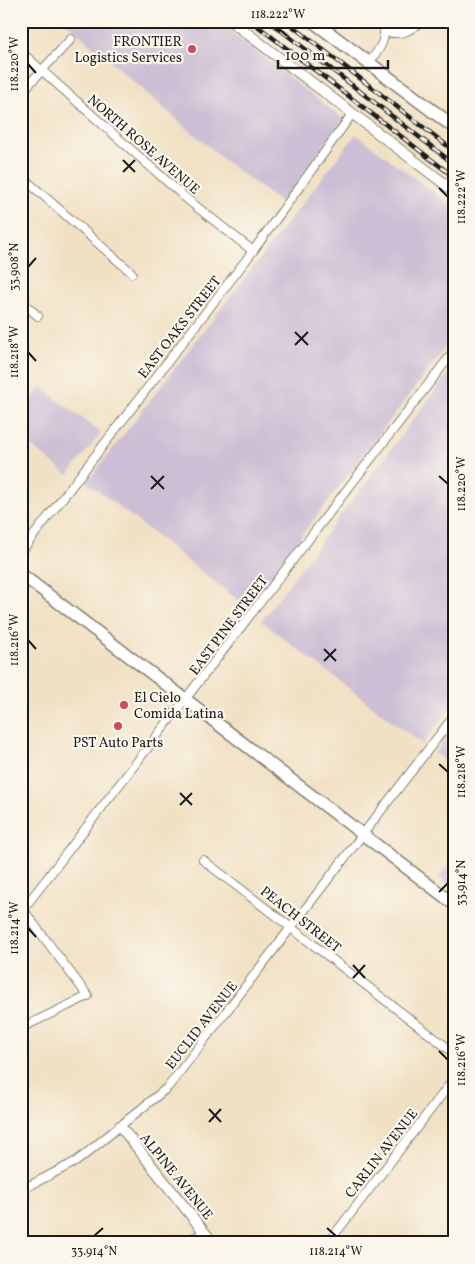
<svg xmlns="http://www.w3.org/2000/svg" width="475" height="1264" font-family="Vollkorn,serif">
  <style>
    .industrial { fill: #ccbed4 }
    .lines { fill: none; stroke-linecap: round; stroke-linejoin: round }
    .minor-casing { stroke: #867e70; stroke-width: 10 }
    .tertiary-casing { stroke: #867e70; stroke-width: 12 }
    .secondary-casing { stroke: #867e70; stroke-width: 14 }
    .primary-casing { stroke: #867e70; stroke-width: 15 }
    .minor { stroke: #fff; stroke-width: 8 }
    .tertiary { stroke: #fff; stroke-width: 10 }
    .secondary { stroke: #fff; stroke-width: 11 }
    .primary { stroke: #fff; stroke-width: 12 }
    .rail-casing { stroke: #1c1c1c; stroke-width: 4.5 }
    .rail { stroke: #fbf7ec; stroke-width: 2.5; stroke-dasharray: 8; stroke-linecap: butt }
    .ticks { fill: none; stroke: #1c1c1c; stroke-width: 2 }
    .poi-dot { fill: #d1495b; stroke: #fbf7ec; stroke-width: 2 }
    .labels { text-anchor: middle; stroke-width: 4.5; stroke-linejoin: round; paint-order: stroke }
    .poi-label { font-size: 14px; fill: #1c1c1c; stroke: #fbf7ec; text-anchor: end }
    .street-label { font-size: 14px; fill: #1c1c1c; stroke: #fbf7ec }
    .neatline { fill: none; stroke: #1c1c1c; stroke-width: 2 }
    .ticks-label { font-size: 12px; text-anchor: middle; fill: #1c1c1c }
  </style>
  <rect width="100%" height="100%" fill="#fbf7ec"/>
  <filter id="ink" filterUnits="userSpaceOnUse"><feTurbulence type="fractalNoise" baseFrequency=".02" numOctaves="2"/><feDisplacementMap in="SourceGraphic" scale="10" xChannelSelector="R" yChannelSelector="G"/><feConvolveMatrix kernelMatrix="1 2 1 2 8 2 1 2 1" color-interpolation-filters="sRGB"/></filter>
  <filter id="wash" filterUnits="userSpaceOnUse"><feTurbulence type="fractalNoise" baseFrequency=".0096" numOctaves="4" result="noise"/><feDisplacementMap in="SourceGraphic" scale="20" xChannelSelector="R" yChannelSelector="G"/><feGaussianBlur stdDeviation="1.12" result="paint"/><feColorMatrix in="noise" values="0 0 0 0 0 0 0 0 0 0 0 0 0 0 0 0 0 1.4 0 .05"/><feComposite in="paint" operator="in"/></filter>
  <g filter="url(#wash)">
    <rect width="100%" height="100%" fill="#f1e1c4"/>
    <g class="industrial">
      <path d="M64 21H218L343 119 281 203 226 162Z"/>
      <path d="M356 134 454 208V336L247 607 87 482Z"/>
      <path d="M454 366V703L422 744 261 621Z"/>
      <path d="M41 387 101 433 68 475 29 444 21 453V401L27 404Z"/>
      <path d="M454 727V768L434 753Z"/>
      <path d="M454 857V889L439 877Z"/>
    </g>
  </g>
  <g filter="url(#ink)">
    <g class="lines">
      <g class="minor-casing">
        <g id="minor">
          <path d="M21 52 188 200 253 251"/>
          <path d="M368 64C379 50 388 39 383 21"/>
          <path d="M21 93 71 39"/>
          <path d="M21 176 132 273"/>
          <path d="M21 301 38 316"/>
          <path d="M21 552 253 251 352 114"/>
          <path d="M203 860 454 1053"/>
          <path d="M21 907 88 996 21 1028"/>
          <path d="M21 912 454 351"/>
          <path d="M21 1190 77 1161 168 1087 454 716"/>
          <path d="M184 1243 205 1232"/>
          <path d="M328 1243 454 1079"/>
        </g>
      </g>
      <g class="tertiary-casing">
        <g id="tertiary">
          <path d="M231 21 454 191"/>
          <path d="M386 31C401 34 408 31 420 21"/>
          <path d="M120 1126 213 1243"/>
        </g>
      </g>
      <g class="secondary-casing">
        <path id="secondary" d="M21 574 454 904"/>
      </g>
      <g class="primary-casing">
        <path id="primary" d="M313 21 454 127"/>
      </g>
      <use href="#minor" class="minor"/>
      <use href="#tertiary" class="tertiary"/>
      <use href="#secondary" class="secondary"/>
      <use href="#primary" class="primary"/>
      <g class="rail-casing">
        <g id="rail">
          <path d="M251 21 454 177"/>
          <path d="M269 21 454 164"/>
          <path d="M286 21 454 151"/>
        </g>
      </g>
      <use href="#rail" class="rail"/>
    </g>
  </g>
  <path class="ticks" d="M278 28 287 36M28 64 36 73M123 160 135 172M123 172 135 160M439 188 448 197M28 267 36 258M295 332 308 345M295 345 308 332M28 352 36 361M151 476 164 489M439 476 448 484M151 489 164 476M28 640 36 649M324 649 336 661M324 661 336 649M439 764 448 772M180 793 192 805M180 805 192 793M439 892 448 883M28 928 36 937M353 965 365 978M353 978 365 965M439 1051 448 1060M209 1109 221 1122M209 1122 221 1109M327 1228 336 1236M94 1236 103 1228"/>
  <g class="poi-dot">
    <circle cx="192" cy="49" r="5"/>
    <circle cx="124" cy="705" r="5"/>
    <circle cx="118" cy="726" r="5"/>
  </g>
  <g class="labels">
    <g class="poi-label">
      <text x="182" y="46">FRONTIER<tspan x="182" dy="16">Logistics Services</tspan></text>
      <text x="134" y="702" text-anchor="start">El Cielo<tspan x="134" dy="16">Comida Latina</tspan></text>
      <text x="118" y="747" text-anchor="middle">PST Auto Parts</text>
    </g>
    <g class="street-label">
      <text transform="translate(144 144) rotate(41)" y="5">NORTH ROSE AVENUE</text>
      <text transform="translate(179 327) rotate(-52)" y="5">EAST OAKS STREET</text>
      <text transform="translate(228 625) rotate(-53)" y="5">EAST PINE STREET</text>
      <text transform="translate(301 919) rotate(38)" y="5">PEACH STREET</text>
      <text transform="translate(201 1025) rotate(-52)" y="5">EUCLID AVENUE</text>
      <text transform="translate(381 1153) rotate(-52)" y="5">CARLIN AVENUE</text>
      <text transform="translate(177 1176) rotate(51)" y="5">ALPINE AVENUE</text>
    </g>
  </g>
  <rect width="475" height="1264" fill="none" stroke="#fbf7ec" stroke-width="55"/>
  <path d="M278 60v8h110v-8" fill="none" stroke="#1c1c1c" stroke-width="2.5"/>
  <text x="285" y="60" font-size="15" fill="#1c1c1c" stroke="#fbf7ec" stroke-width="4" paint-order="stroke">100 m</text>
  <rect x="28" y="28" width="420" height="1208" class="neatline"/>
  <g class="ticks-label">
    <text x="278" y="18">118.222°W</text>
    <text transform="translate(14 64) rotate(-90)" y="4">118.220°W</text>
    <text transform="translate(461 197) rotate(-90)" y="4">118.222°W</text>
    <text transform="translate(14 267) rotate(-90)" y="4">33.908°N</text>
    <text transform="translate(14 352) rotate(-90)" y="4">118.218°W</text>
    <text transform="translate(461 484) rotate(-90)" y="4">118.220°W</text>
    <text transform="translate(14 640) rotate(-90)" y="4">118.216°W</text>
    <text transform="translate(461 772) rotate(-90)" y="4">118.218°W</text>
    <text transform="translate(461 883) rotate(-90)" y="4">33.914°N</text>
    <text transform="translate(14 928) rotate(-90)" y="4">118.214°W</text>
    <text transform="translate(461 1060) rotate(-90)" y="4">118.216°W</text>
    <text x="94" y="1255">33.914°N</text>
    <text x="336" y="1255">118.214°W</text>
  </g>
</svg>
